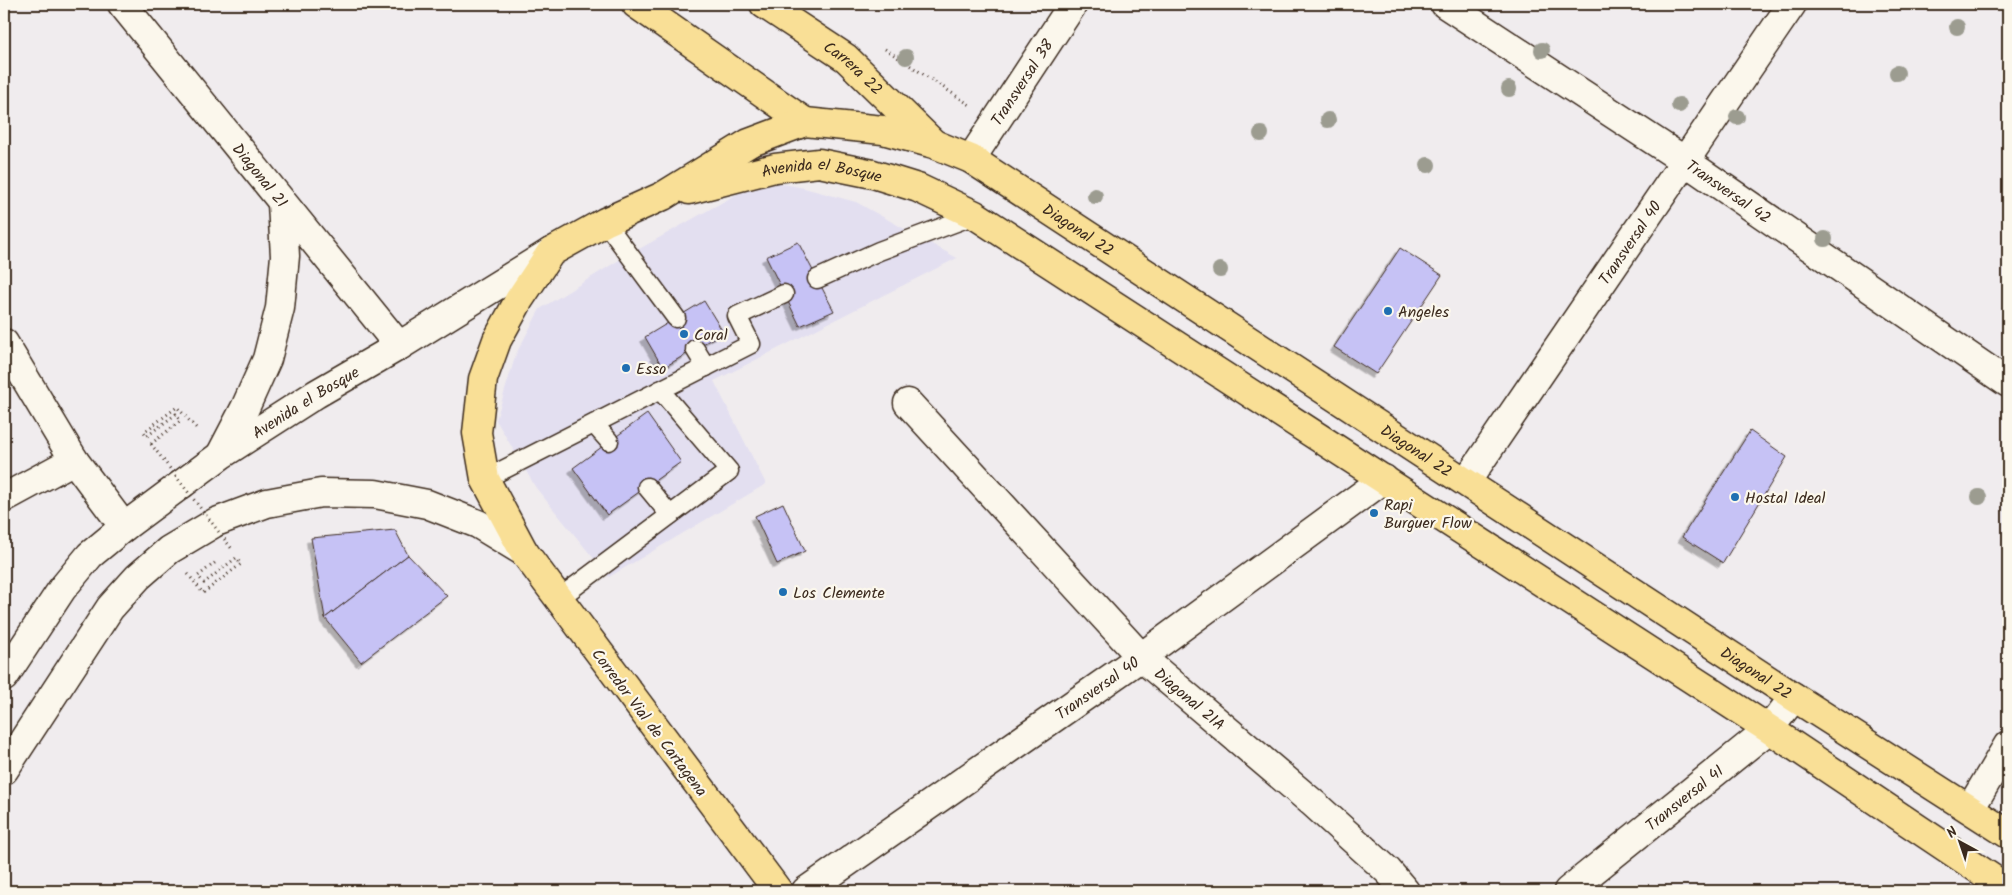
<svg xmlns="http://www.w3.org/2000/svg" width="2012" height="895" font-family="Kalam,sans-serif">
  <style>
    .built { fill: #e3dff0 }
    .building { fill: #c6c2f5; stroke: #3b2a1e; filter: url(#shadow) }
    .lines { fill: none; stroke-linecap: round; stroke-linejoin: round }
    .lane-casing { stroke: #3b2a1e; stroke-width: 21 }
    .street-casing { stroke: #3b2a1e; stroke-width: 31 }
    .secondary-casing { stroke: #3b2a1e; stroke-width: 31 }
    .primary-casing { stroke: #3b2a1e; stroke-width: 31 }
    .path { stroke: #3b2a1e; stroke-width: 3; stroke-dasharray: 1 4; stroke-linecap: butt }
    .lane { stroke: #fbf7ec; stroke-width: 18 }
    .street { stroke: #fbf7ec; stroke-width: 28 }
    .secondary { stroke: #fbf7ec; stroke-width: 28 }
    .primary { stroke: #f9df96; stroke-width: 28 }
    .path-bridge { stroke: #3b2a1e; stroke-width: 3; stroke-dasharray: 1 4; stroke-linecap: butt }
    .tree { fill: #9c9c90 }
    .poi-dot { fill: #1f6fb2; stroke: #fbf7ec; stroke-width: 2 }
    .labels { text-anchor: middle; stroke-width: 4.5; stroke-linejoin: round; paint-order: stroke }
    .street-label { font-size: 16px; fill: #3b2a1e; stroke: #fbf7ec }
    .poi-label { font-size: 16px; fill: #3b2a1e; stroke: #fbf7ec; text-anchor: start }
  </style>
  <defs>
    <filter id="shadow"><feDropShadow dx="-4.5" dy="4.5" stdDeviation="0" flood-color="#0004"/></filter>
  </defs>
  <rect width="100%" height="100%" fill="#f0ecee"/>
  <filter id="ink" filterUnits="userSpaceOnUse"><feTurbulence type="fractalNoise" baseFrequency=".02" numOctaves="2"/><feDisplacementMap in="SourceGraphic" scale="10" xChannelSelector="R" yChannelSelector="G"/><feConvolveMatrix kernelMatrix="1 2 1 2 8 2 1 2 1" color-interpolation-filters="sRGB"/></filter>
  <g filter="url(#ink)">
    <path class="built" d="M778 183 804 188 856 202 957 258 714 381 766 484 609 577 536 488 496 420 516 354 540 309 616 262 737 194Z"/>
    <g class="building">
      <path d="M798 242 834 311 800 326 766 257Z"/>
      <path d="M1400 248 1442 275 1376 374 1334 347Z"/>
      <path d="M704 301 723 332 663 368 645 337Z"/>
      <path d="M647 414 681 462 607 515 573 468Z"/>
      <path d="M1750 431 1787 457 1723 563 1682 537Z"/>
      <path d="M783 503 805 551 777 564 755 516Z"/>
      <path d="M395 530 408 555 325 618 311 538Z"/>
      <path d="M408 555 447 596 361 662 325 618Z"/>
    </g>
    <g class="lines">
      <g class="lane-casing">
        <g id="lane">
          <path d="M605 222 676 318"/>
          <path d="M817 279 879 251 975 215"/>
          <path d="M695 349 706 367"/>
          <path d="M594 424 609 441"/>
          <path d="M485 479 751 344 737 316 784 294"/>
          <path d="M647 487 670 515"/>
          <path d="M558 599 729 471 660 390"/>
        </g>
      </g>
      <g class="street-casing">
        <g id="street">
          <path id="s1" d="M1445 4 1685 161 2008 383"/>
          <path id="s2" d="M971 159 1073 4"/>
          <path d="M4 343 74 460 124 527"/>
          <path id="s3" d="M908 403 1141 657 1314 804 1388 871 1405 891"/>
          <path id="s4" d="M1466 482 1792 4"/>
          <path d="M4 498 74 460"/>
          <path d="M1970 809 2008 745"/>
          <path id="s5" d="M806 891 1141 657 1384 479"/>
          <path id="s6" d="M1568 891 1769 729 1794 697"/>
        </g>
      </g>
      <g class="secondary-casing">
        <g id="secondary">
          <path id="s7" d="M122 4 399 346"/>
          <path d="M221 454 245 408 267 359 280 308 285 256 282 203"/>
          <path id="s8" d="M4 677 62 589 90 555 124 527 221 455 316 394 399 346 551 252"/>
          <path d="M4 770 110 608 138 577 169 550 216 522 267 503 321 493 375 494 427 504 478 524 524 552"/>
        </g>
      </g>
      <g class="primary-casing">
        <g id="primary">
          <path d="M636 4 805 122"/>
          <path id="s9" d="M764 4 846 58 933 143"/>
          <path id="s10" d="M689 190 775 168 819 163 873 174 918 188 975 215 1769 729 2008 889"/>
          <path id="s11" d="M778 891 524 552 485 479 477 433 483 379 497 340 519 300 551 252 605 222 663 196 749 143 805 122 883 130 934 144 971 159 1794 697 2008 834"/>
        </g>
      </g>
      <g class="path">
        <path d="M885 49 970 105"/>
        <path d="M151 444 180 421 176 414 147 436 144 432 177 407 198 430"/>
        <path d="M188 574 203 593 241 564 236 558 204 583 198 576 216 562"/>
      </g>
      <use href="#lane" class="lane"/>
      <use href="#street" class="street"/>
      <use href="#secondary" class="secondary"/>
      <use href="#primary" class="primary"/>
      <path class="path-bridge" d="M151 444 232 549"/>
    </g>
    <g class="tree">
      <circle cx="1957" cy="27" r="8"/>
      <circle cx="1542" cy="50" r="8"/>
      <circle cx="906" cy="57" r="8"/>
      <circle cx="1897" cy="73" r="8"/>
      <circle cx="1509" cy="89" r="8"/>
      <circle cx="1679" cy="105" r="8"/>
      <circle cx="1737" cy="117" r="8"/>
      <circle cx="1328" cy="120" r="8"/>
      <circle cx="1261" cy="134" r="8"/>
      <circle cx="1428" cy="165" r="8"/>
      <circle cx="1095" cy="196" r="8"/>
      <circle cx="1825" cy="239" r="8"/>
      <circle cx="1220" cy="270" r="8"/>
      <circle cx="1979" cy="497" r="8"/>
    </g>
  </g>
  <g class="poi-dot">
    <circle cx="1388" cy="311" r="5"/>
    <circle cx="684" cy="334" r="5"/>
    <circle cx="626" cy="368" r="5"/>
    <circle cx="1735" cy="497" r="5"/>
    <circle cx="1374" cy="513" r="5"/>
    <circle cx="783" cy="592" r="5"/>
  </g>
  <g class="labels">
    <g class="street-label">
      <text dy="6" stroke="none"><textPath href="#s9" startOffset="110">Carrera 22</textPath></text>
      <text dy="6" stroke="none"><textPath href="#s2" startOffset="92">Transversal 38</textPath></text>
      <text dy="6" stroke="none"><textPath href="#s7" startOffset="220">Diagonal 21</textPath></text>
      <text dy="6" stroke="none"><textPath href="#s10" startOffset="136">Avenida el Bosque</textPath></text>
      <text dy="6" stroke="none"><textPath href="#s1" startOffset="340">Transversal 42</textPath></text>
      <text dy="6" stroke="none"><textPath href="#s11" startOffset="1338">Diagonal 22</textPath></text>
      <text dy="6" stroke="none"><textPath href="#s4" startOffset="290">Transversal 40</textPath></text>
      <text dy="6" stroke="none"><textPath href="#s8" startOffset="414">Avenida el Bosque</textPath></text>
      <text dy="6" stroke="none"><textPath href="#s11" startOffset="1742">Diagonal 22</textPath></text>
      <text dy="6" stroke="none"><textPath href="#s11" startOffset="2148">Diagonal 22</textPath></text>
      <text dy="6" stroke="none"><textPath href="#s5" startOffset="355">Transversal 40</textPath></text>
      <text dy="6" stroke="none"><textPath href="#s3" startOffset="409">Diagonal 21A</textPath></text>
      <text transform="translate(650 722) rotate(53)" y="6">Corredor Vial de Cartagena</text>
      <text dy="6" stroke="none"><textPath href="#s6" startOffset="149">Transversal 41</textPath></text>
    </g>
    <g class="poi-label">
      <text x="1398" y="317">Angeles</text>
      <text x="694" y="340">Coral</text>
      <text x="636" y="374">Esso</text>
      <text x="1745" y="503">Hostal Ideal</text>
      <text x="1384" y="510">Rapi<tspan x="1384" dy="18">Burguer Flow</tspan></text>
      <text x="793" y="598">Los Clemente</text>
    </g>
  </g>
  <rect width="2012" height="895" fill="none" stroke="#fbf7ec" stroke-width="20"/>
  <rect x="10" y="10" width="1992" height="875" fill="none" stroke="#3b2a1e" stroke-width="2" filter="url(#ink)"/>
  <g transform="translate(1960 842) rotate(320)" stroke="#fbf7ec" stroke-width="4" paint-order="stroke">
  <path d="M0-4L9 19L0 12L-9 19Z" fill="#3b2a1e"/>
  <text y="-8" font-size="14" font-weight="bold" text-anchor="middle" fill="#3b2a1e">N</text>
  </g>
</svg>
